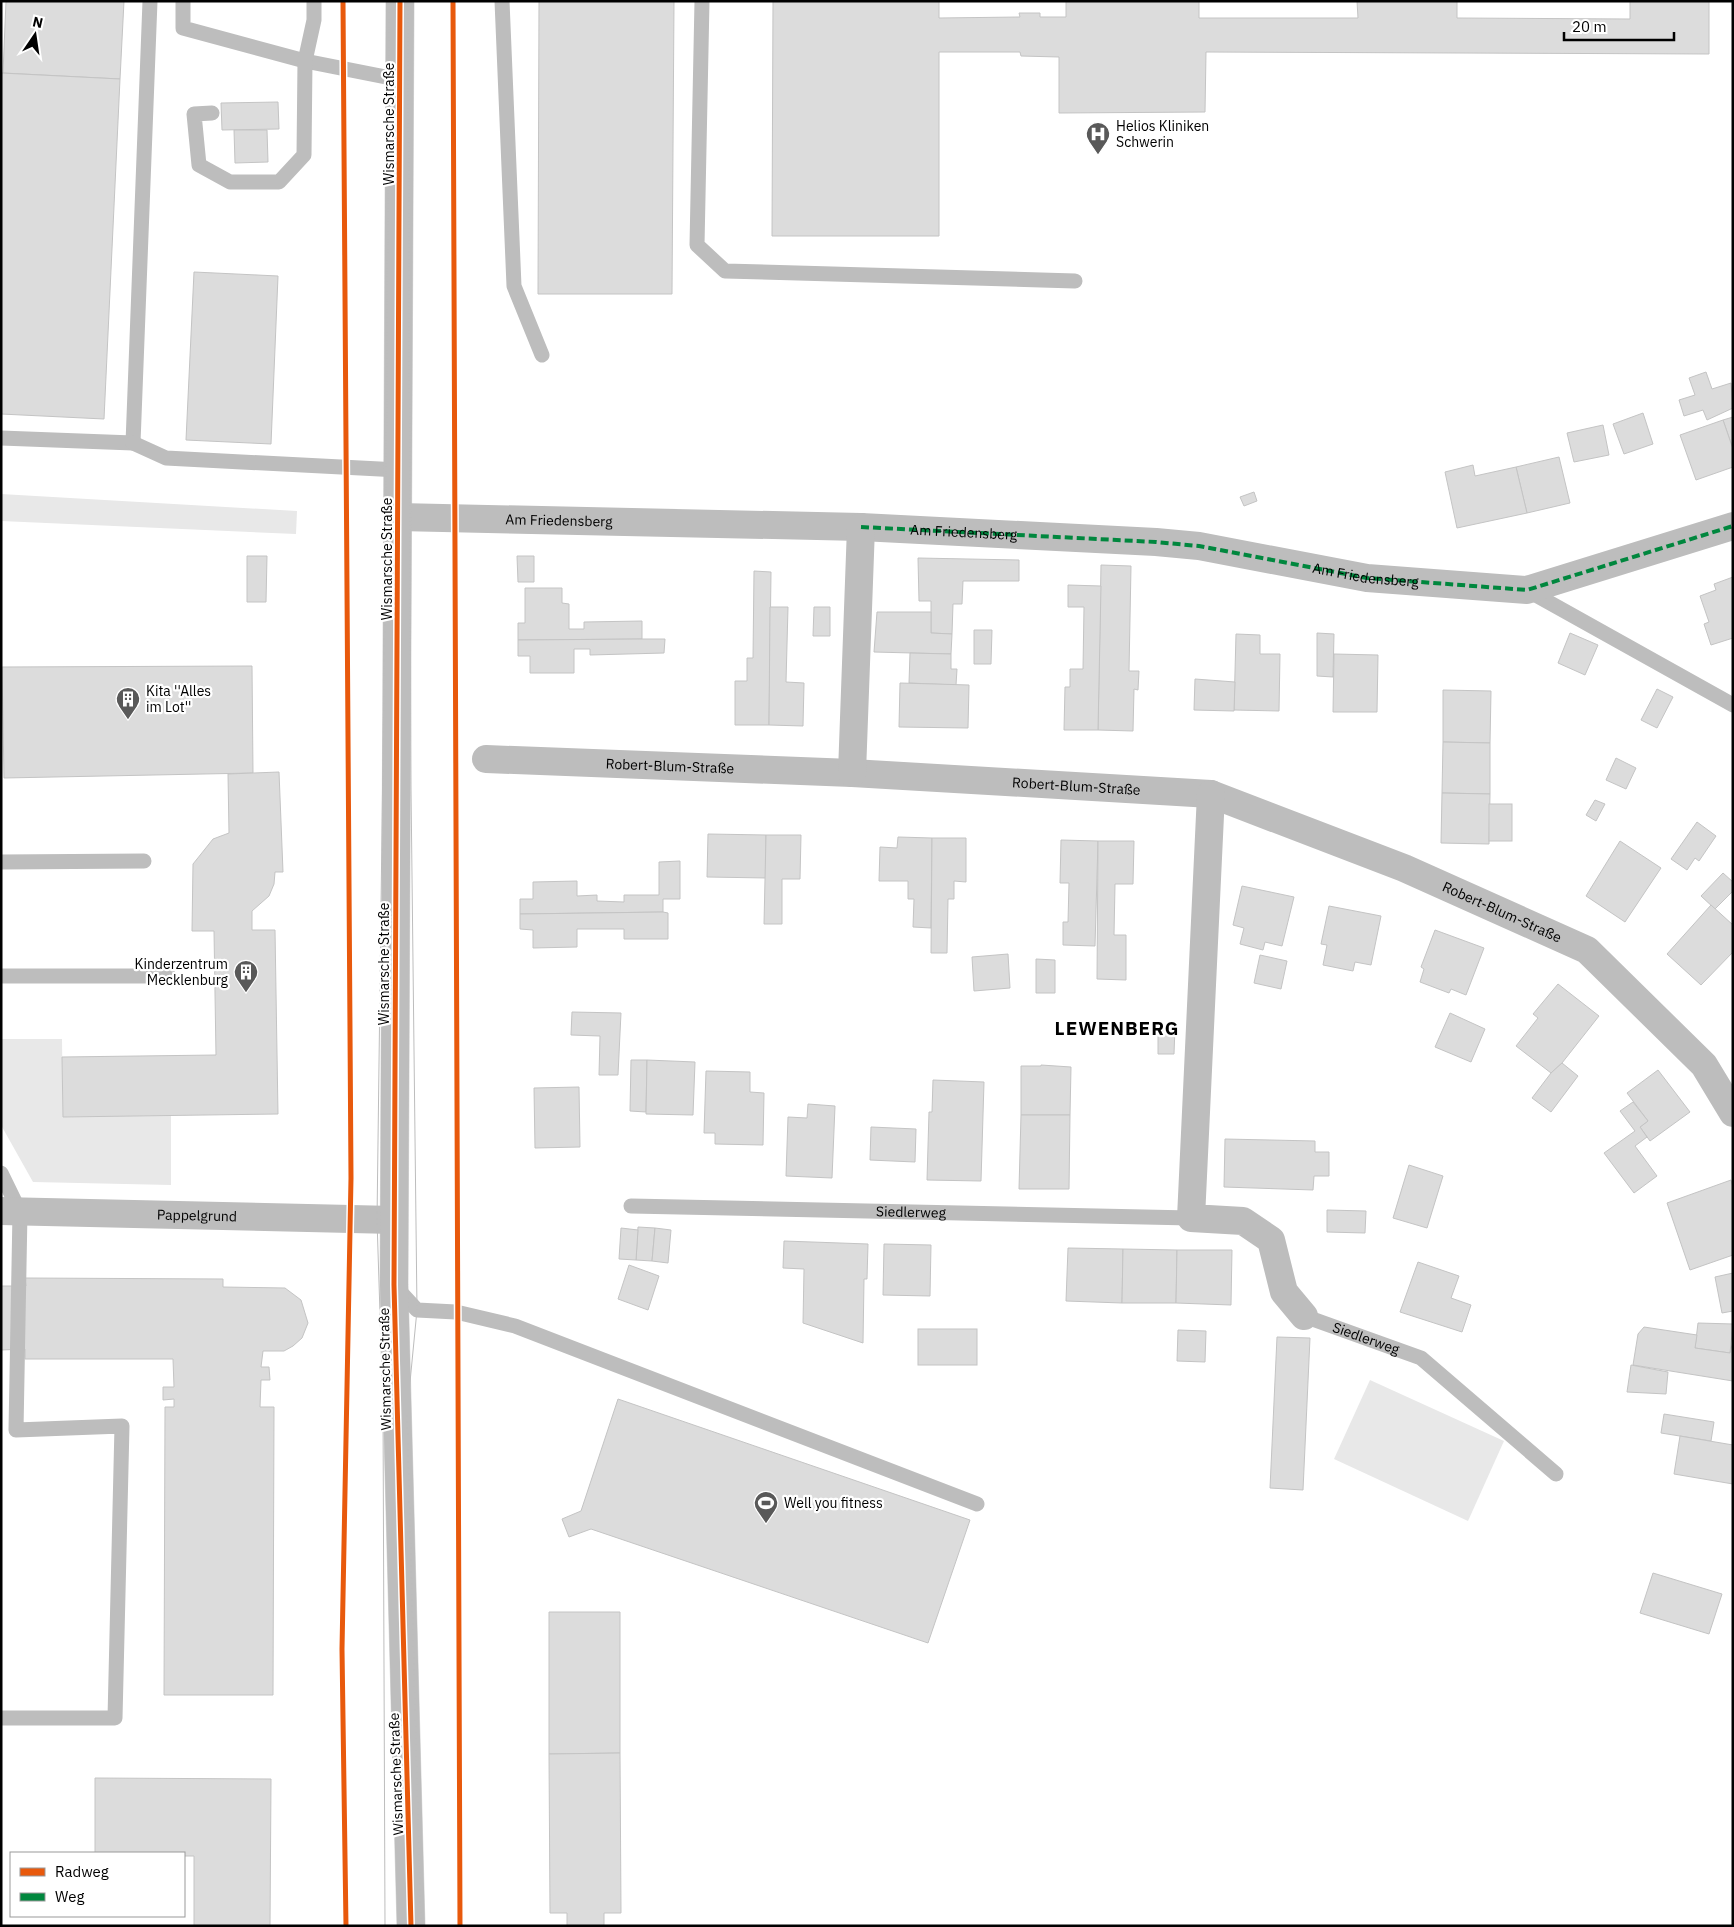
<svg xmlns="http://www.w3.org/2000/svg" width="1734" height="1927" font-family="'IBM Plex Sans',sans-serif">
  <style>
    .green { fill: #e8e8e8 }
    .building { fill: #dcdcdc; stroke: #c4c4c4 }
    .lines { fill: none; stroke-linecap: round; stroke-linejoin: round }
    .primary-casing { stroke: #dbdbdb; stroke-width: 29 }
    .service { stroke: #bdbdbd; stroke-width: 15 }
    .minor { stroke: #bdbdbd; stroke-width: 28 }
    .primary { stroke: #bdbdbd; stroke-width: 28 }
    .tram { stroke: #bdbdbd; stroke-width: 1 }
    .quiet { stroke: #00873e; stroke-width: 4; stroke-dasharray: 8 4; stroke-linecap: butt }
    .cycleway-casing { stroke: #fff; stroke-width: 8 }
    .cycleway { stroke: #e8590c; stroke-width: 5 }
    .labels { text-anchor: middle; stroke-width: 4.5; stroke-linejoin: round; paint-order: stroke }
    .street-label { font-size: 14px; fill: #000; stroke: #fff }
    .poi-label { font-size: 14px; fill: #000; stroke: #fff; text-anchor: start }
    .district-label { font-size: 19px; font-weight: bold; letter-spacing: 1px; fill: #000; stroke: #fff }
  </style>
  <rect width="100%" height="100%" fill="#fff"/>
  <g class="green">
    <path d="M1 494 297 511 296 534 1 521Z"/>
    <path d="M1 1039H62L63 1117 171 1115V1185L33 1182 1 1125Z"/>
    <path d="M1370 1380 1504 1441 1468 1521 1334 1459Z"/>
  </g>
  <g class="building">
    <path d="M6 1H124L120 79 3 73Z"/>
    <path d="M539 1H674L672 294H538Z"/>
    <path d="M773 1H939V18L1020 17 1019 13H1040V17H1066V1H1199V18H1358L1357 1H1457V18L1630 19V1H1709V54L1206 52 1205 112 1059 113V57L1021 56 1020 52H939V236H772Z"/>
    <path d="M1 73 120 79 104 419 1 414Z"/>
    <path d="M278 102 279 129 222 130 221 103Z"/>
    <path d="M234 130H267L268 162 235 163Z"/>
    <path d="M194 272 278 276 271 444 186 440Z"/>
    <path d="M1706 372 1712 389 1731 383 1733 408 1707 420 1703 410 1684 416 1679 400 1695 395 1689 378Z"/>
    <path d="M1643 413 1653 444 1624 454 1613 424Z"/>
    <path d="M1733 417V449L1723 420Z"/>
    <path d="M1723 420 1733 449V467L1696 480 1680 435Z"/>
    <path d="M1603 425 1609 455 1574 462 1567 433Z"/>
    <path d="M1559 457 1570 503 1527 513 1516 467Z"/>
    <path d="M1473 465 1475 476 1516 467 1527 513 1457 528 1445 472Z"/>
    <path d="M1254 492 1257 501 1244 506 1240 497Z"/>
    <path d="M247 556H267L266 602H247Z"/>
    <path d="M517 556H534V582H518Z"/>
    <path d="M918 558 1019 560V581H963L962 604H953L952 634 931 633V601H919Z"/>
    <path d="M1101 565 1131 566 1129 671H1139L1138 690 1134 689 1133 731 1098 730Z"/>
    <path d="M754 571 771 572 769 725H735V681H747V658H753Z"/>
    <path d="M1733 577V638L1711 645 1704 624 1709 622 1700 596 1716 590 1714 584Z"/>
    <path d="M1068 585 1101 586 1098 730H1064L1065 687H1070V669H1083L1084 607H1068Z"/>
    <path d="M525 588H562V603L569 604V629H584V622L642 621V639L518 640V623H525Z"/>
    <path d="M770 607H788L786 682 804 683 803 726 769 725Z"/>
    <path d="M814 607H830V636H813Z"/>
    <path d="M877 612H931V633L952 634 951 654 874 652Z"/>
    <path d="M974 630H992L991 664H974Z"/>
    <path d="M1317 633 1334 634 1333 677 1317 676Z"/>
    <path d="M1570 633 1598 645 1585 675 1558 663Z"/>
    <path d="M1236 634 1260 635V654H1280L1279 711 1234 710Z"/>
    <path d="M642 639H665L664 653 590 655V649H574V673H530V656H518V640Z"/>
    <path d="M910 653 951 654V669H957L956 685 909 683Z"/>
    <path d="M1334 654 1378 655 1377 712H1333Z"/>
    <path d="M252 666 253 773 4 778 2 667Z"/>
    <path d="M1195 679 1235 682 1234 711 1194 710Z"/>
    <path d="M900 683 969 685 968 728 899 727Z"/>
    <path d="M1657 689 1673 697 1657 728 1641 720Z"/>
    <path d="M1443 690 1491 691 1490 743 1443 742Z"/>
    <path d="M1443 742 1490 743V794L1442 793Z"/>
    <path d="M1616 758 1636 768 1626 789 1606 780Z"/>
    <path d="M279 772 283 872H275L274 884 269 896 252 911V930H275L278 1114 63 1117 62 1057 216 1055 214 931H192L193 864 213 839 229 833 228 774Z"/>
    <path d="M1442 793 1490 794 1489 844 1441 843Z"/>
    <path d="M1595 800 1605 804 1596 821 1586 815Z"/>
    <rect x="1489" y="804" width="23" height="37"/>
    <path d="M1697 822 1716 836 1699 861 1695 858 1687 870 1671 859Z"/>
    <path d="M708 834 766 835V878L707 877Z"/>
    <path d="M766 835H801L800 879H782V924H764Z"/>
    <path d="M898 837 932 838 931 928 913 927 914 899H908V881H879L880 847 897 848Z"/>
    <path d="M932 838H966V882L954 881V899H948L947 953H931Z"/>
    <path d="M1061 840 1098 841 1095 946 1063 945V922H1068L1069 883H1060Z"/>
    <path d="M1098 841H1134L1133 884H1115L1114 935H1126V980L1097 979Z"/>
    <path d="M1620 841 1661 868 1625 922 1586 896Z"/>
    <path d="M680 861V899H663V912L520 914V899H533V882L577 881V896L597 895V901L624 902V895H659V862Z"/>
    <path d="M1723 873 1733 882V891L1715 909 1701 896Z"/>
    <path d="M1242 886 1294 897 1282 946 1265 942 1263 950 1240 944 1244 928 1233 925Z"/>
    <path d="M1711 905 1733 925V952L1701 985 1667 954Z"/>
    <path d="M1329 906 1381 916 1371 965 1355 962 1353 971 1323 965 1327 945 1321 944Z"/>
    <path d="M663 912 668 913V939H624V929H577V947L533 948V930L520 929V914Z"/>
    <path d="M1435 930 1484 948 1466 995 1451 989 1449 993 1420 982 1424 969 1421 967Z"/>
    <path d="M1008 954 1010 988 974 991 972 957Z"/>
    <path d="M1260 955 1287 961 1281 989 1254 983Z"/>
    <path d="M1036 959 1055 960V993H1036Z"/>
    <path d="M1558 984 1599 1016 1562 1063 1551 1073 1516 1046 1538 1018 1533 1014Z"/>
    <path d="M572 1012 621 1013 618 1075H599L600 1036 571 1035Z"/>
    <path d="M1450 1013 1485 1029 1471 1062 1435 1047Z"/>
    <path d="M1158 1026 1175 1027 1174 1054H1158Z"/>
    <path d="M631 1060H647L646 1112 630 1111Z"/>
    <path d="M647 1060 695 1062 693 1115 646 1114Z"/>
    <path d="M1562 1063 1578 1076 1551 1112 1532 1098 1551 1073Z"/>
    <path d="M1041 1065 1071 1067 1070 1115H1021V1066H1041Z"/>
    <path d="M1658 1070 1690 1112 1650 1141 1640 1127 1648 1121 1627 1093Z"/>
    <path d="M706 1071 750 1072V1092L764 1093 763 1145 715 1144V1133H704Z"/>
    <path d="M933 1080 984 1082 981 1181 927 1180 929 1112H932Z"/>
    <path d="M579 1087 580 1147 535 1148 534 1088Z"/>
    <path d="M1633 1102 1648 1121 1640 1127 1647 1137 1635 1146 1657 1176 1634 1193 1604 1153 1635 1131 1620 1111Z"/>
    <path d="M808 1104 835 1106 832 1178 786 1176 788 1117 807 1118Z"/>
    <path d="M1021 1115H1070L1069 1189H1019Z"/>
    <path d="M871 1127 916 1129 915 1162 870 1160Z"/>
    <path d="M1225 1139 1315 1141V1152H1329V1176H1314L1313 1190 1224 1187Z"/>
    <path d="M1409 1165 1443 1176 1427 1228 1393 1218Z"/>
    <path d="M1731 1180 1733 1187V1255L1690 1270 1667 1203Z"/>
    <path d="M1327 1210 1366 1211 1365 1233 1327 1232Z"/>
    <path d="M638 1227 655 1228 652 1261 636 1260Z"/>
    <path d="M621 1228 638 1230 636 1260 619 1259Z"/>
    <path d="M655 1228 671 1230 668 1263 652 1261Z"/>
    <path d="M784 1241 868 1244 867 1279H864L863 1343 803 1323 804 1269 783 1268Z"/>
    <path d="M884 1244 931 1245 930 1296 883 1295Z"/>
    <path d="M1068 1248 1123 1249 1122 1303 1066 1301Z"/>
    <path d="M1123 1249 1177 1250 1176 1303H1122Z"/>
    <path d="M1177 1250H1232L1231 1305 1176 1303Z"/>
    <path d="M1418 1262 1459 1276 1451 1298 1471 1305 1462 1332 1400 1312Z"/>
    <path d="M629 1265 659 1276 648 1310 618 1299Z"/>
    <path d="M1733 1273V1311L1722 1313 1715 1277Z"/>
    <path d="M25 1278 223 1279V1287L285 1288 301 1300 308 1323 302 1338 293 1346 284 1351H263L261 1367H269L270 1380H261L260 1407H274L273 1695H164L165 1407H174V1399L163 1400V1387H174L173 1359H25V1349L1 1350V1286H26Z"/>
    <path d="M1698 1323 1733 1324 1730 1353 1695 1348Z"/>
    <path d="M1644 1327 1697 1335 1695 1348 1730 1353 1733 1341V1381L1633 1365 1638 1334Z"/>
    <rect x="918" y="1329" width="59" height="36"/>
    <path d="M1178 1330 1206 1331 1205 1362 1177 1361Z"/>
    <path d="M1277 1337 1310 1338 1303 1490 1270 1488Z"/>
    <path d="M1631 1365 1668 1372 1666 1394 1627 1392Z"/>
    <path d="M618 1399 970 1520 928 1643 591 1529 569 1537 562 1519 581 1511Z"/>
    <path d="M1664 1414 1714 1422 1711 1441 1661 1433Z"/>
    <path d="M1680 1436 1733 1445V1484L1674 1474Z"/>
    <path d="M1653 1573 1722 1594 1709 1634 1640 1613Z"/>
    <path d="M549 1612H620V1753L549 1754Z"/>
    <path d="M620 1753 621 1913H604V1926H567V1913H550L549 1754Z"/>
    <path d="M95 1778 271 1779 270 1926H194V1856H184V1853H95Z"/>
  </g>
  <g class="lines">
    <g class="primary-casing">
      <path id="primary" d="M400 1 394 1285 411 1926"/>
    </g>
    <g class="service">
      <path d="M183 1V28L305 61 401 80"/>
      <path d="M502 1 514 286 542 355"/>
      <path d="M702 1 697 245 725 271 1075 281"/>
      <path d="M212 113 194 114 199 165 230 182H279L304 155 305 61 314 20V1"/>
      <path d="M1 438 133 443 150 1"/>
      <path d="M133 443 166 458 399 470"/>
      <path d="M1527 590 1733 705"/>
      <path d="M1 862 144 861"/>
      <path d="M1 976H169"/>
      <path d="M1 1173 20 1212 16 1430 122 1426 115 1718H1"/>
      <path id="s1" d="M631 1206 1191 1218"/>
      <path d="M395 1286 417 1310 456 1312 515 1326 977 1504"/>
      <path id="s2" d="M1304 1316 1421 1358 1556 1474"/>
    </g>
    <g class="minor">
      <path id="s3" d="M398 517 861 527 1156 542 1199 546 1367 578 1527 590 1733 526"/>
      <path id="s4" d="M486 759 852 773 1211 794 1404 868 1587 950 1704 1065 1733 1113"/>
      <path d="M852 773 861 527"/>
      <path d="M1211 794 1191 1218 1243 1221 1271 1240 1284 1292 1304 1316"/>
      <path id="s5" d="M1 1211 394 1220"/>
    </g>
    <use href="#primary" class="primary"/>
    <g class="tram">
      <path d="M408 1 411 788 417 1310 407 1413 421 1926"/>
      <path d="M385 1926 383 1407 377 1220 386 518 389 1"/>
    </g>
    <path class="quiet" d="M861 527 1156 542 1199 546 1367 578 1527 590 1733 526"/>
    <g class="cycleway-casing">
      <g id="cycleway">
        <path d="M343 1 351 1178 342 1649 346 1926"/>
        <path d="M400 1 394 1285 411 1926"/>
        <path d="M453 1 460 1926"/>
      </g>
    </g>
    <use href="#cycleway" class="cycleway"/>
  </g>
  <defs>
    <g id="hospital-pin" transform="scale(1.25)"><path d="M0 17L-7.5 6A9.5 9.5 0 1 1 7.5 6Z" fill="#595959" stroke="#fff"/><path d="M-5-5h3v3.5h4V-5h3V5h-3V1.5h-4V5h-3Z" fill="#fff"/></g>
    <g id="building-pin" transform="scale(1.25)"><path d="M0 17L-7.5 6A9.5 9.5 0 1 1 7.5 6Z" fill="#595959" stroke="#fff"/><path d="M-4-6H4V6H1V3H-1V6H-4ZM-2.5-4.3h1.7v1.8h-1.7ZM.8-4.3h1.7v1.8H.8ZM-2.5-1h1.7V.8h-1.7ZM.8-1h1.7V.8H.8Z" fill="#fff"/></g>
    <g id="stadium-pin" transform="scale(1.25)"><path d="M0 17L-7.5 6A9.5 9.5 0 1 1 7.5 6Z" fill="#595959" stroke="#fff"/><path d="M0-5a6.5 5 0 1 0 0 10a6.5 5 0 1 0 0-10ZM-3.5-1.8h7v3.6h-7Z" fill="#fff"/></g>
  </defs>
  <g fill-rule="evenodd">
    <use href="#hospital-pin" x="1098" y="134"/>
    <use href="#building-pin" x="128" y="699"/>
    <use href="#building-pin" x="246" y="972"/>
    <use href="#stadium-pin" x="766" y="1503"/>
  </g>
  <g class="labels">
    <g class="street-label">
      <text transform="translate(389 124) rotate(-90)" y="5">Wismarsche Straße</text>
      <text dy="5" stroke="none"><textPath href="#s3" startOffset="161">Am Friedensberg</textPath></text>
      <text dy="5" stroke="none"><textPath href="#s3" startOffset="566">Am Friedensberg</textPath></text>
      <text transform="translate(387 559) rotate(-90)" y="5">Wismarsche Straße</text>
      <text dy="5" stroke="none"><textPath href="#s3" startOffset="971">Am Friedensberg</textPath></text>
      <text dy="5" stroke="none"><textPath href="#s4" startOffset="184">Robert-Blum-Straße</textPath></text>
      <text dy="5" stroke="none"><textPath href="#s4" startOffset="591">Robert-Blum-Straße</textPath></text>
      <text dy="5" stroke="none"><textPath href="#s4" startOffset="1040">Robert-Blum-Straße</textPath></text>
      <text transform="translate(384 964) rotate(-90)" y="5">Wismarsche Straße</text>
      <text dy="5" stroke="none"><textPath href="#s1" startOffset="280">Siedlerweg</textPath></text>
      <text dy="5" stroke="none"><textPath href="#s5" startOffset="196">Pappelgrund</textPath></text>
      <text dy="5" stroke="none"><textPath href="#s2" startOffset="66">Siedlerweg</textPath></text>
      <text transform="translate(385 1369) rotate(-91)" y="5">Wismarsche Straße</text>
      <text transform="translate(396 1774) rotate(-92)" y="5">Wismarsche Straße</text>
    </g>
    <g class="poi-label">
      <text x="1116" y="131">Helios Kliniken<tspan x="1116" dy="16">Schwerin</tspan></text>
      <text x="146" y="696">Kita ''Alles<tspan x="146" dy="16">im Lot''</tspan></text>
      <text x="228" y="969" text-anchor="end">Kinderzentrum<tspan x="228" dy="16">Mecklenburg</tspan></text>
      <text x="784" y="1508">Well you fitness</text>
    </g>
    <g class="district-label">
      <text x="1117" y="1035">LEWENBERG</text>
    </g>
  </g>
  <rect width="1734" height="1927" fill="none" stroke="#000000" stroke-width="5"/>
  <rect x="10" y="1852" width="175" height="65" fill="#ffffff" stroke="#999999"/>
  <rect x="20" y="1868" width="25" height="8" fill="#e8590c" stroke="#999999"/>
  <text x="55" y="1877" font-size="15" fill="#000000">Radweg</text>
  <rect x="20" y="1893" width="25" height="8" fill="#00873e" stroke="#999999"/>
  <text x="55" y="1902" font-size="15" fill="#000000">Weg</text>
  <g transform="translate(35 35) rotate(13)" stroke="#ffffff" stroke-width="4" paint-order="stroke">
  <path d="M0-4L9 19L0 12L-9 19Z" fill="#000000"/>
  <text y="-8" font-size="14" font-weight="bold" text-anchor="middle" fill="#000000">N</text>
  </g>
  <path d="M1564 32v8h110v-8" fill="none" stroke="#000000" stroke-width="2.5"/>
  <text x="1572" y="32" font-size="15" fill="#000000" stroke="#ffffff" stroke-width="4" paint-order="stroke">20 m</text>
</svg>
